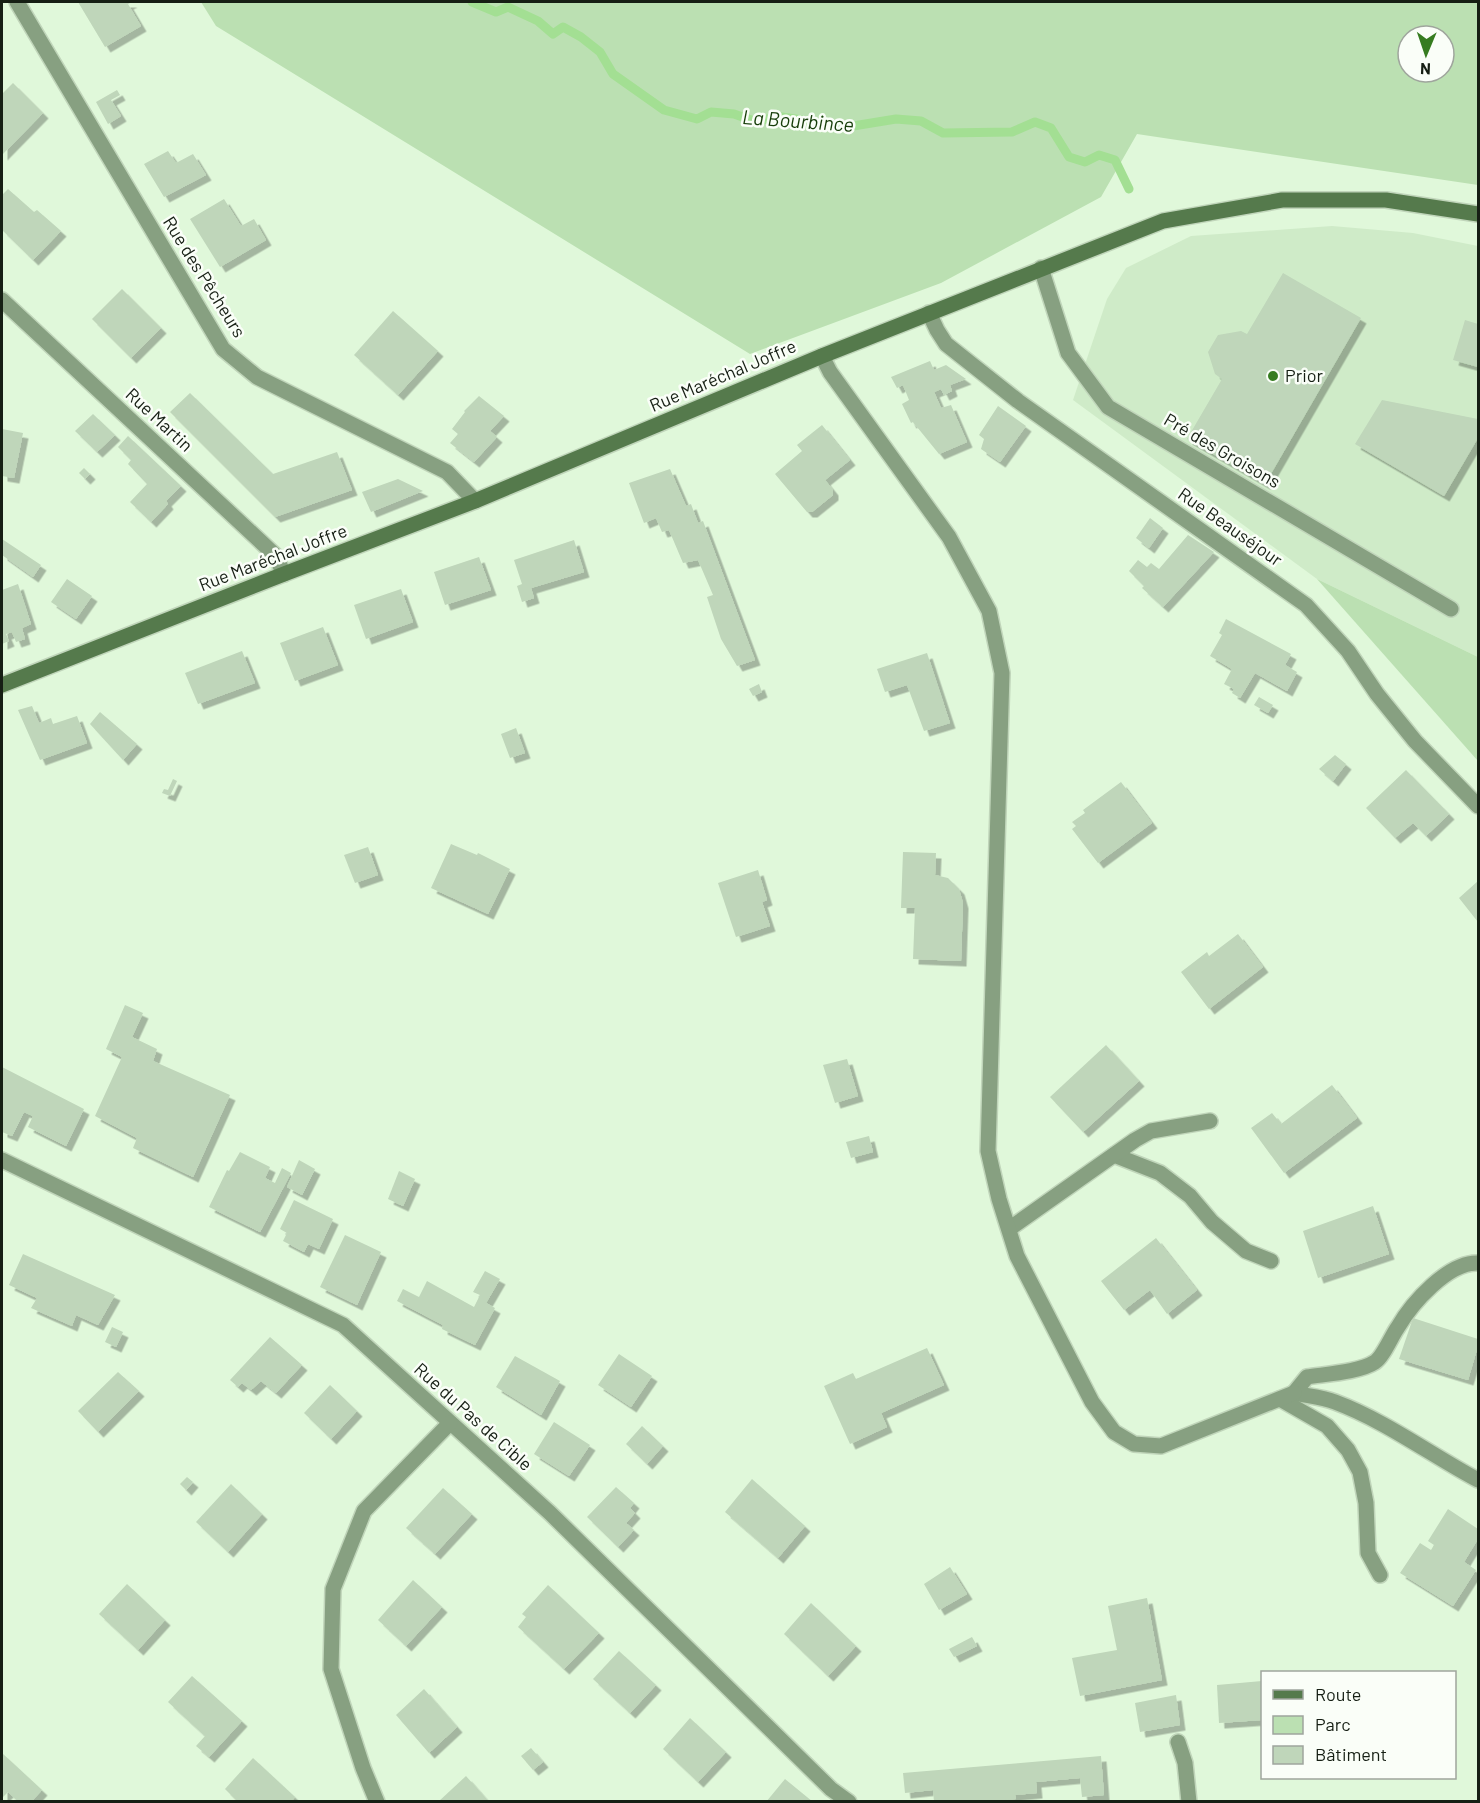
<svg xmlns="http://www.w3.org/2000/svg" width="1480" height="1803" font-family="Barlow,sans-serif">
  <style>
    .built { fill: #cfebc8 }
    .green { fill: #bbe0b2; fill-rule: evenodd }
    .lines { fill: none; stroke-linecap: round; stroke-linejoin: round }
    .stream { stroke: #a3df93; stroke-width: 9 }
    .building { fill: #bfd6ba; filter: url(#shadow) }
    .lane-casing { stroke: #c0d5ba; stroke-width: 18 }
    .street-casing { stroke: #c0d5ba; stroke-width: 18 }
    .secondary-casing { stroke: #c0d5ba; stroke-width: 18 }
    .lane { stroke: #87a081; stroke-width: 15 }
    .street { stroke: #87a081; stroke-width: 15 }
    .secondary { stroke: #557a4c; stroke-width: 15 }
    .poi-dot { fill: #367c20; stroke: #fafef8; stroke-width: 2 }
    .labels { text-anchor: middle; stroke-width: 5; stroke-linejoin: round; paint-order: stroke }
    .street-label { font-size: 18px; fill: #161f14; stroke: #fafef8 }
    .poi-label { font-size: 18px; fill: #161f14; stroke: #fafef8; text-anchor: start }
    .water-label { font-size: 20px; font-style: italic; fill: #163d09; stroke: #fafef8 }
  </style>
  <defs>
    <filter id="shadow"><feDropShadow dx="5.5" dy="5.5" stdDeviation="0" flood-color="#0004"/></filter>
  </defs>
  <rect width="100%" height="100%" fill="#e0f8da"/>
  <path class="built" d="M1332 226 1413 233 1478 246V657L1317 579 1073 400 1107 299 1126 268 1191 236Z"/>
  <g class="green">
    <path d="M201 2H1478V185L1137 134 1101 197 941 283 750 354 216 26ZM1408 36H1444V72H1408Z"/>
    <path d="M1317 579 1478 657V761Z"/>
  </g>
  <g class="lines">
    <path class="stream" d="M472 2 496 12 508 7 538 21 553 34 563 27 581 37 600 52 613 74 664 110 697 119 711 112 734 114 754 121 782 117 847 127 896 119 921 121 943 133 1012 132 1035 122 1051 128 1069 157 1085 162 1099 155 1115 160 1129 189"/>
  </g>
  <g class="building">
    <path d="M78 2H132L128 4 141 26 105 47Z"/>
    <path d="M13 83 43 113 2 155V94Z"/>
    <path d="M117 90 120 95 111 100 121 116 108 124 96 102Z"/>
    <path d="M168 151 176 163 193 154 206 175 164 197 144 164Z"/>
    <path d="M8 189 34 212 37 210 61 231 33 260 2 230V195Z"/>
    <path d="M224 199 241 226 254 219 266 240 220 267 190 219Z"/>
    <path d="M1283 273 1361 318 1265 484 1187 439 1222 379 1215 374 1208 352 1218 335 1241 331 1247 334Z"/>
    <path d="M122 289 161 328 131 358 92 319Z"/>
    <path d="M393 311 438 351 398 395 354 355Z"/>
    <path d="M1465 320 1478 324V367L1453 360Z"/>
    <path d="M930 361 934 370 946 365 966 379 950 385 952 391 944 395 941 389 934 392 941 408 951 405 967 442 939 454 913 422 911 423 902 404 909 400 903 385 897 388 891 377Z"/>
    <path d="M190 393 273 474 337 452 352 490 275 517 170 412Z"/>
    <path d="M479 396 504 416 490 431 497 437 474 462 450 443 458 434 452 429 465 412 464 411Z"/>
    <path d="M1382 400 1478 419V438L1444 496 1355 444Z"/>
    <path d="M998 406 1026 426 1000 462 981 449 984 439 979 435Z"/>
    <path d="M93 414 115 435 97 452 75 431Z"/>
    <path d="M822 425 850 460 825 480 833 490V495L812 512H807L775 474 802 451 797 445Z"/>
    <path d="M2 429 23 433 14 478 2 476Z"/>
    <path d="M128 436 181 486 166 501 168 504 151 522 130 502 147 484 128 464 131 460 118 447Z"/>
    <path d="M84 468 90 474 85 479 79 473Z"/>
    <path d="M670 469 686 506 691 504 698 523 703 521 755 660 737 666 721 639 707 597 713 595 698 560 683 563 669 530 662 532 656 518 644 523 629 483Z"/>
    <path d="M398 479 423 491 371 512 362 492Z"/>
    <path d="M1150 518 1163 528 1149 548 1136 538Z"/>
    <path d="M1188 535 1214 552 1163 607 1142 588 1144 586 1129 571 1138 560 1147 567 1151 563 1159 569Z"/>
    <path d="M2 539 41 565 33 577 2 555Z"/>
    <path d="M574 540 584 572 531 588 534 598 522 602 517 586 522 584 514 560Z"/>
    <path d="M479 557 491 590 445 605 434 572Z"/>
    <path d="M67 579 92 596 76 619 51 602Z"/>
    <path d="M18 584 31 624 22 628 25 639 16 642 12 632 6 634 9 641 2 644V590Z"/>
    <path d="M401 589 413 622 366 639 354 605Z"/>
    <path d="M1226 619 1291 654 1285 665 1297 672 1287 691 1255 673 1240 698 1232 693 1234 689 1224 684 1232 669 1210 656 1222 635 1219 633Z"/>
    <path d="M323 627 338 665 295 681 280 643Z"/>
    <path d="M242 651 255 683 198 704 185 673Z"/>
    <path d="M927 653 950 723 924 731 907 685 885 692 877 669Z"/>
    <path d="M759 684 762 692 753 696 749 689Z"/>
    <path d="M1259 697 1273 705 1268 713 1254 705Z"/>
    <path d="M32 706 39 723 51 718 53 724 77 716 87 743 40 760 18 710Z"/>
    <path d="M100 712 137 744 123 760 90 724Z"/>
    <path d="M516 728 525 753 510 758 501 734Z"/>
    <path d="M1335 755 1346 764 1333 781 1319 769Z"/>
    <path d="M1406 770 1449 814 1426 836 1413 823 1395 838 1366 808Z"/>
    <path d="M173 779 177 781 170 796 162 793 164 789 168 790Z"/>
    <path d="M1121 782 1152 823 1098 863 1072 829 1076 826 1072 822 1085 813 1083 810Z"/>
    <path d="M451 844 477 855 478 853 510 869 488 914 431 888Z"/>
    <path d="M368 847 378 875 355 883 344 855Z"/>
    <path d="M903 852 936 853 935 875 948 878 959 889 963 903 961 961 913 959 915 908H901Z"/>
    <path d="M758 870 767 900 762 902 770 926 736 937 718 883Z"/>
    <path d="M1478 881V922L1459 898Z"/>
    <path d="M1238 934 1263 967 1209 1009 1181 972 1207 952 1209 956Z"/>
    <path d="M125 1005 143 1013 132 1037 157 1049 153 1061 230 1095 193 1177 133 1148 137 1138 95 1116 122 1057 106 1049Z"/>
    <path d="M1106 1045 1139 1081 1083 1132 1050 1097Z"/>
    <path d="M847 1059 858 1096 835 1103 823 1065Z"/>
    <path d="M2 1067 84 1109 66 1146 28 1127 33 1116 24 1112 12 1136 2 1132Z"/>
    <path d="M1332 1085 1357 1118 1284 1173 1251 1128 1272 1113 1281 1124Z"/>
    <path d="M869 1136 873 1152 851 1158 846 1142Z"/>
    <path d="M240 1152 270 1167 265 1178 275 1183 282 1168 291 1173 260 1232 209 1207 227 1170 229 1171Z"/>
    <path d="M299 1160 315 1169 302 1195 287 1187Z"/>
    <path d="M399 1171 415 1179 403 1206 388 1199Z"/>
    <path d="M294 1200 333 1219 319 1249 308 1244 304 1252 283 1241 287 1233 280 1229Z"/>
    <path d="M1373 1206 1389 1254 1318 1278 1303 1231Z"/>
    <path d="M345 1235 381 1252 357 1305 320 1287Z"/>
    <path d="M1156 1238 1197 1290 1167 1314 1150 1290 1124 1310 1101 1281Z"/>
    <path d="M23 1254 115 1295 98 1325 76 1315 72 1326 31 1308 37 1298 9 1285Z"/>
    <path d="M485 1271 500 1279 486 1303 495 1308 475 1345 442 1329 443 1325 397 1301 403 1289 419 1297 427 1281 474 1307 480 1295 473 1292Z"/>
    <path d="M1413 1318 1478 1339V1346L1468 1380 1399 1359Z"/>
    <path d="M112 1327 123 1332 116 1347 105 1342Z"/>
    <path d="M270 1337 302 1365 276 1393 261 1381 251 1390 242 1383 238 1387 230 1380Z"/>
    <path d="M927 1348 944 1385 881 1413 887 1427 850 1444 824 1386 853 1373 856 1379Z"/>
    <path d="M619 1354 652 1376 631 1407 598 1385Z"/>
    <path d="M515 1356 560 1381 541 1415 496 1387Z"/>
    <path d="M118 1372 139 1391 98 1432 78 1411Z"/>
    <path d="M330 1385 357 1411 331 1439 304 1413Z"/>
    <path d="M554 1422 590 1445 569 1476 534 1454Z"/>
    <path d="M642 1426 663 1446 647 1464 626 1444Z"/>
    <path d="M187 1477 193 1482 186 1490 180 1484Z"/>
    <path d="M752 1479 805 1526 778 1558 725 1512Z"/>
    <path d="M231 1484 262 1514 228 1552 196 1522Z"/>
    <path d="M616 1487 634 1503 630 1508 635 1513 626 1523 634 1530 618 1547 587 1517Z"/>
    <path d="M443 1488 472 1514 435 1554 406 1528Z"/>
    <path d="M1448 1509 1478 1529V1539L1464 1562 1476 1570 1453 1606 1400 1573 1420 1543 1431 1550 1434 1545 1428 1541Z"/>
    <path d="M950 1567 967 1594 939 1610 924 1584Z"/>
    <path d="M413 1580 442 1607 406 1646 378 1620Z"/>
    <path d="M127 1584 165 1620 138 1650 99 1614Z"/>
    <path d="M548 1585 599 1633 564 1669 518 1627 526 1617 522 1614Z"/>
    <path d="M1147 1598 1162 1680 1080 1696 1072 1658 1117 1650 1108 1606Z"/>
    <path d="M811 1603 856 1646 828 1676 784 1634Z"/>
    <path d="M972 1637 977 1646 954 1657 949 1649Z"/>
    <path d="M619 1651 656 1685 630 1713 593 1679Z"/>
    <path d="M192 1676 242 1721 209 1757 196 1746 205 1736 168 1702Z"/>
    <path d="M1262 1681V1720L1219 1723 1217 1685Z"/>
    <path d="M424 1689 457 1727 429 1753 396 1715Z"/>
    <path d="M1176 1695 1180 1725 1140 1732 1135 1703Z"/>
    <path d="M690 1718 726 1752 698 1782 663 1749Z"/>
    <path d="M531 1748 543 1762 533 1770 521 1756Z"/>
    <path d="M2 1753 42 1790 31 1802H19L8 1792 2 1798Z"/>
    <path d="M1101 1756 1104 1795 1082 1797 1080 1778 1036 1782 1037 1793 1015 1795 1016 1799 983 1802H934L933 1790 905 1793 903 1773Z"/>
    <path d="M253 1758 295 1797 291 1802H238L225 1789Z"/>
    <path d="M466 1776 489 1802H438Z"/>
    <path d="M785 1779 813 1802H766Z"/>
  </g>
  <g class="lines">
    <g class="lane-casing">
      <g id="lane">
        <path d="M1041 268 1068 353 1108 407 1451 609"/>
        <path d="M1114 1155 1160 1173 1190 1196 1212 1222 1246 1251 1271 1261"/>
        <path d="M1009 1229 1135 1140 1151 1131 1210 1121"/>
        <path d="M1478 1263C1448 1262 1412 1303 1398 1327 1392 1335 1383 1357 1375 1362 1360 1372 1326 1374 1307 1377L1294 1393C1307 1396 1322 1397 1335 1402 1386 1421 1431 1455 1478 1480"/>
        <path d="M1280 1399 1327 1426 1348 1450 1360 1472 1366 1503 1368 1553 1380 1575"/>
        <path d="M1178 1742 1185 1763 1189 1802"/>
      </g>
    </g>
    <g class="street-casing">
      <g id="street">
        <path d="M17 2 223 349 257 377 447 472 475 501"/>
        <path d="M2 300 275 555 284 574"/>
        <path d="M929 313 937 330 946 344 1018 401 1306 605 1348 651 1377 694 1415 741 1478 806"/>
        <path d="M822 356 830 372 949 537 989 611 1002 673 988 1151 999 1199 1017 1256 1092 1402 1114 1432 1134 1444 1161 1446 1294 1393"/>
        <path d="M2 1160 343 1325 550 1513 831 1789 849 1802"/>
        <path d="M377 1802 363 1768 331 1669 333 1589 364 1511 450 1423"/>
      </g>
    </g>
    <g class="secondary-casing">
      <path id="secondary" d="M2 685 284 574 475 501 822 356 1163 221 1282 200H1386L1478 214"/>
    </g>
    <use href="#lane" class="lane"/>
    <use href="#street" class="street"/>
    <use href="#secondary" class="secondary"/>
  </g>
  <circle class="poi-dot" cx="1273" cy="376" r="6"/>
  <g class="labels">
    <g class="street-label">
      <text transform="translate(204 277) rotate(58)" y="6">Rue des Pêcheurs</text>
      <text transform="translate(723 376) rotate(-23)" y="6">Rue Maréchal Joffre</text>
      <text transform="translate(159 420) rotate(43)" y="6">Rue Martin</text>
      <text transform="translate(1222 451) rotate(30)" y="6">Pré des Groisons</text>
      <text transform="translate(1230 527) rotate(35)" y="6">Rue Beauséjour</text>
      <text transform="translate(273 558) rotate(-21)" y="6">Rue Maréchal Joffre</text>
      <text transform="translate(473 1417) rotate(42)" y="6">Rue du Pas de Cible</text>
    </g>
    <g class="poi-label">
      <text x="1285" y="382">Prior</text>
    </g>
    <g class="water-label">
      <text transform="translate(798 121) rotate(4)" y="7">La Bourbince</text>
    </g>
  </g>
  <rect width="1480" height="1803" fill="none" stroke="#161f14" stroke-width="6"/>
  <rect x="1261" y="1671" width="195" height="108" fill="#fafef8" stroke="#9fa59d" stroke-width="1.5"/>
  <rect x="1273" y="1690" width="30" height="9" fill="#557a4c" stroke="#9fa59d" stroke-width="1.5"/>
  <text x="1315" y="1701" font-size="18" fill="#161f14">Route</text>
  <rect x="1273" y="1716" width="30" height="18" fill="#bbe0b2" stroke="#9fa59d" stroke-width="1.5"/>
  <text x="1315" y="1731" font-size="18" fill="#161f14">Parc</text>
  <rect x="1273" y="1746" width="30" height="18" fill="#bfd6ba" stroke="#9fa59d" stroke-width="1.5"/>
  <text x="1315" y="1761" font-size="18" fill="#161f14">Bâtiment</text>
  <g transform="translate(1426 54) rotate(182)"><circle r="28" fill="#fafef8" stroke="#9fa59d" stroke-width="1.5"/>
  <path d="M0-4.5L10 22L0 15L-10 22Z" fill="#367c20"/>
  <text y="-9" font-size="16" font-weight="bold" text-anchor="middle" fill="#161f14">N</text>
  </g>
</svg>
